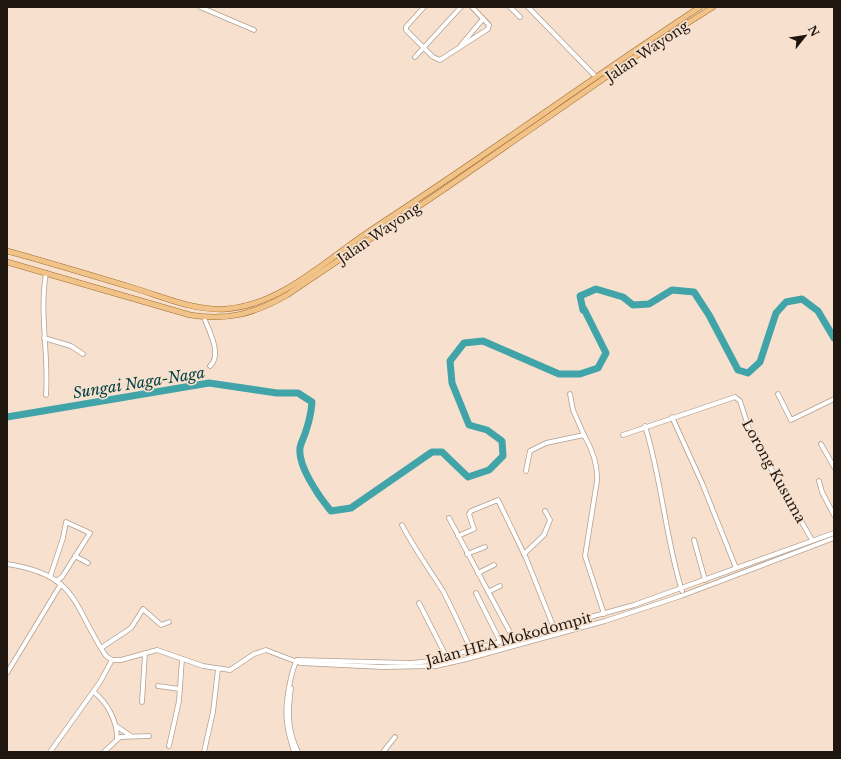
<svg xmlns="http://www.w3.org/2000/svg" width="841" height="759" font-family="'Libre Baskerville',serif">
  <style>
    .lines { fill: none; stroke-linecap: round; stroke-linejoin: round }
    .river { stroke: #41a4a8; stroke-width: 7 }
    .minor-casing { stroke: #b49f8e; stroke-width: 5.5 }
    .major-casing { stroke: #a26c2c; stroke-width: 6 }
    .minor { stroke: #fff; stroke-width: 4 }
    .major { stroke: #f2c389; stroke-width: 5 }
    .labels { text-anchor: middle; stroke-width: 3.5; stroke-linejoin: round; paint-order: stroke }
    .street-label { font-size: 14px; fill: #1e160f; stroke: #f7e1ce }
    .water-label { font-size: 15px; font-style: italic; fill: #004143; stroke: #f7e1ce }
  </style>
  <rect width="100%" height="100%" fill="#f7e1ce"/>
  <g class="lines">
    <path class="river" d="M7 417 209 383 277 393H298L312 402C311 418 307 430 301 444 294 462 320 498 331 511L351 508 432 452H442L468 477 489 470 503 456 502 441 487 430 469 425 452 383 450 361 464 343 483 341 559 374H580L598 368 606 353 584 309 583 310 580 296 596 289 623 297 633 305 649 304 672 290 694 292 709 315 738 370 748 373 760 362 776 313 786 302 802 299 818 311 834 338"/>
    <g class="minor-casing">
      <g id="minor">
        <path d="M200 7 254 30"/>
        <path d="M424 7 406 27V30L433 57 440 60 488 29 489 25 472 7"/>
        <path d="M510 7 520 17"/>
        <path d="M528 7 596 77"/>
        <path d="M461 45 483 19"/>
        <path d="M415 57 461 7"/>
        <path d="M46 273C39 314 49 354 46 395"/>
        <path d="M204 317C208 330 223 354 210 366"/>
        <path d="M44 338 71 346 83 354"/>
        <path d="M570 394 573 410 584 435"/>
        <path d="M778 394 791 420 834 399"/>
        <path d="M672 417 702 483 736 568"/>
        <path d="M645 426C662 480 665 537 682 591"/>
        <path d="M623 435 735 397 740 401 750 432 812 540"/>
        <path d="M821 444 834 467"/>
        <path d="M526 471 530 451 546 443 584 435C592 449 598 465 597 481L585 556 604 614"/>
        <path d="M819 481 822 492 834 515"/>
        <path d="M449 518 513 638"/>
        <path d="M402 525C414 548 429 569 443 591 453 610 462 630 471 650"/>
        <path d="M458 536 474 529 469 514 471 511 498 500 526 558 554 628"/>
        <path d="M694 540 705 580"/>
        <path d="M467 554 485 547"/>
        <path d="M524 554 544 535 550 520 545 511"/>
        <path d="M75 556 88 563"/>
        <path d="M7 564C79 575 72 605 106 656L112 660H121L157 650 203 666 230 670 254 654 266 650 300 663 382 667 436 666 467 659 605 621 681 596 834 538"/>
        <path d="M478 573 494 565"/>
        <path d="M50 577 63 538 66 522 90 533 62 577 56 581"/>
        <path d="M488 592 500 586"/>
        <path d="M476 593 500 641"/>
        <path d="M419 603 447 658"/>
        <path d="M101 648 131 628 143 609 161 625 169 622"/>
        <path d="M297 660 411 663 431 661 634 605 834 533"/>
        <path d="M7 673 61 584"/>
        <path d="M158 686 180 689"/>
        <path d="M291 688C288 712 287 729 298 752"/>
        <path d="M94 692C107 703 117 720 117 738"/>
        <path d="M142 702 145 653"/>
        <path d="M116 726 131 736"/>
        <path d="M169 746 179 701 182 659"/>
        <path d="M50 752 100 682 112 660"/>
        <path d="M104 752 120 737 149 736"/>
        <path d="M204 752 213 712 218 669"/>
        <path d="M294 752C286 727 284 713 289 687 291 678 292 669 297 660"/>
        <path d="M383 752 395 737"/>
      </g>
    </g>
    <g class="major-casing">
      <g id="major">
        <path d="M7 251C51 263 94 276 137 289 166 298 195 311 226 309 282 305 328 258 374 228 484 157 590 79 700 7"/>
        <path d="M7 262 190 315C227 321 254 314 287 295L443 190 645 50 713 7"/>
      </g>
    </g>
    <use href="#minor" class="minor"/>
    <use href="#major" class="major"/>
  </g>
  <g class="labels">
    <g class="street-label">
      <text transform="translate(647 51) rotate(-34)" y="5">Jalan Wayong</text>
      <text transform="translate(379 233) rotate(-34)" y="5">Jalan Wayong</text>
      <text transform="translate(774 471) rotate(61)" y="5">Lorong Kusuma</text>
      <text transform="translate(509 639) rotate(-15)" y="5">Jalan HEA Mokodompit</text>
    </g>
    <g class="water-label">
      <text transform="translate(139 383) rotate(-9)" y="5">Sungai Naga-Naga</text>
    </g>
  </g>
  <rect width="841" height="759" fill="none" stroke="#1e160f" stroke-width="16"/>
  <g transform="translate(805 36) rotate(60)" stroke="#f7e1ce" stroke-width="3" paint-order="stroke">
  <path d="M0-3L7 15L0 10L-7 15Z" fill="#1e160f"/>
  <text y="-6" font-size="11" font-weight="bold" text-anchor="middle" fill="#1e160f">N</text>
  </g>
</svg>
